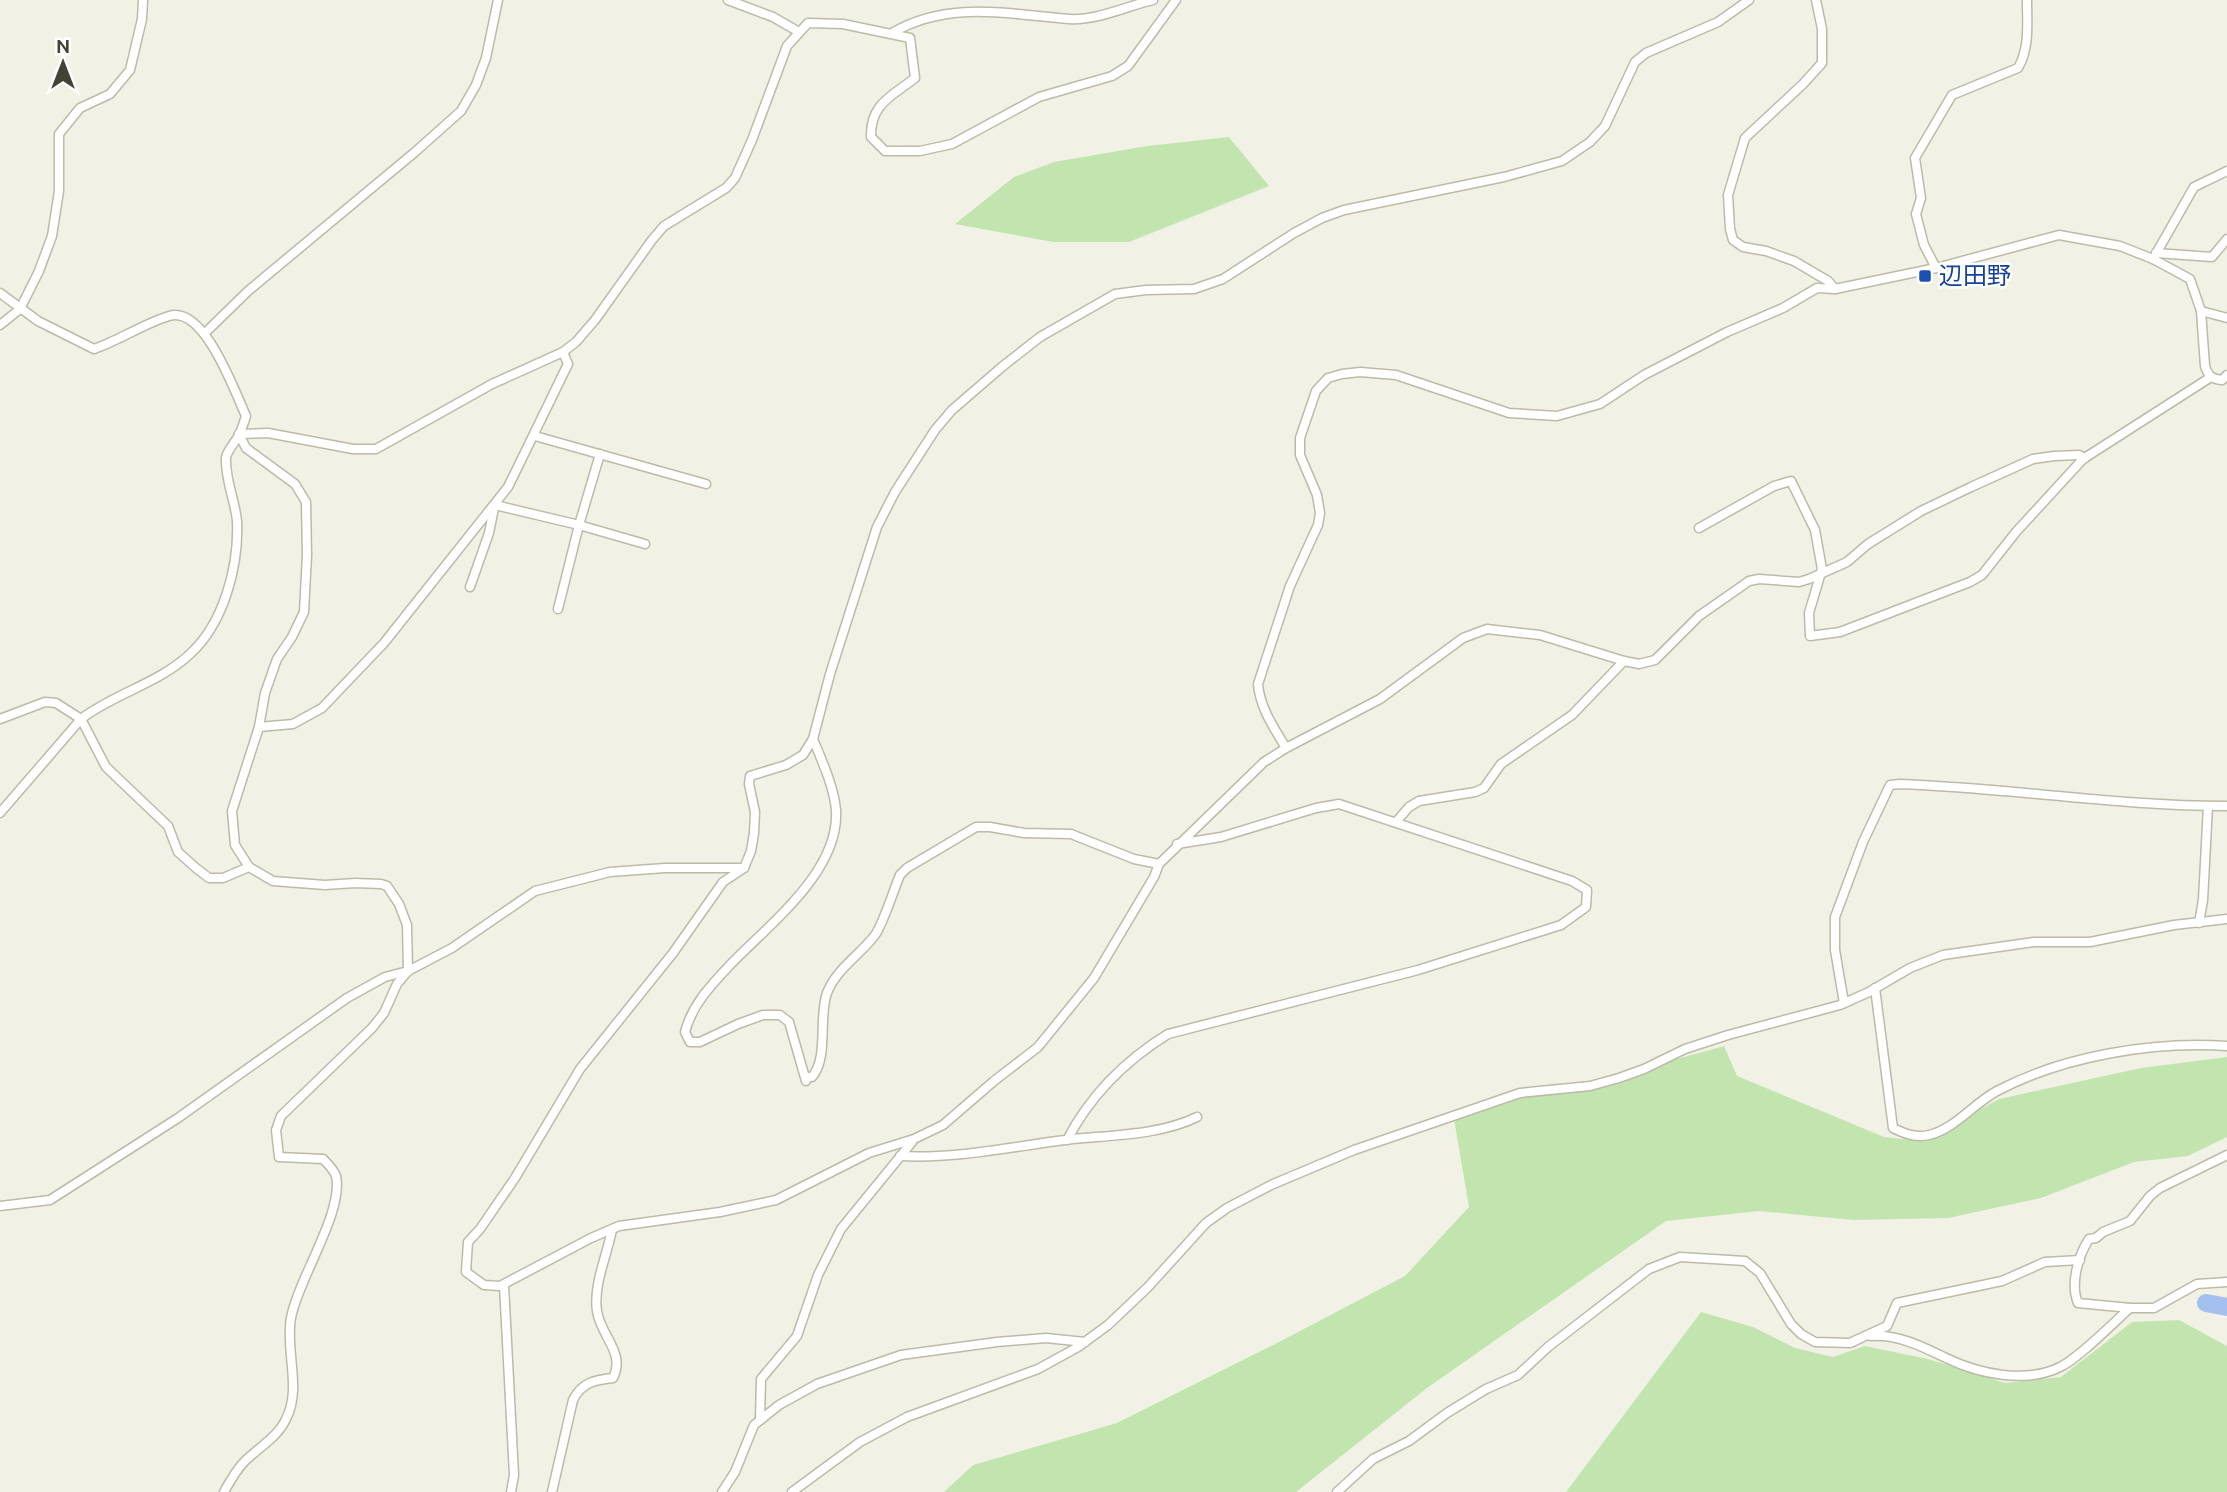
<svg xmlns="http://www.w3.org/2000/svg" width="2227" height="1492" font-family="Ubuntu,'Noto Sans JP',sans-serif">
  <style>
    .green { fill: #c2e5af }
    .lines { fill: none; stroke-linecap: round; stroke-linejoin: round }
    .river { stroke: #a3c0ee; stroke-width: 18 }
    .street-casing { stroke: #bdbaa8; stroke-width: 11 }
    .street { stroke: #fff; stroke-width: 8 }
    .transit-dot { fill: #1a4fb4; stroke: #fff; stroke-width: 2.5 }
    .labels { text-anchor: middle; stroke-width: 5; stroke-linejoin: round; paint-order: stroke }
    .transit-label { font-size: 24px; fill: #164399; stroke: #fff; text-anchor: start }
  </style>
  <rect width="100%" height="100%" fill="#f2f1e5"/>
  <g class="green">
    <path d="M1229 137 1269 186 1129 242H1053L955 224 1014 177 1054 162 1147 146Z"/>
    <path d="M1724 1046 1737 1076 1884 1137 1922 1141 1999 1099 2141 1068 2227 1057V1137L2188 1156 2134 1162 2041 1198 1948 1218 1853 1220 1759 1211 1666 1221 1427 1388 1296 1492H944L973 1465 1117 1423 1277 1343 1405 1276 1469 1207 1453 1113 1582 1085Z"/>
    <path d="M1701 1312 1753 1327 1795 1348 1833 1357 1865 1346 1928 1359 2005 1383 2061 1377 2132 1322 2179 1320 2227 1346V1492H1566Z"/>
  </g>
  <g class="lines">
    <path class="river" d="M2206 1303 2227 1307"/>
    <g class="street-casing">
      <g id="street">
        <path d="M728 0 773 17 799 32"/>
        <path d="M1749 0 1718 22 1646 53 1635 62 1605 126 1590 142 1562 161 1504 177 1344 210 1322 218 1294 233 1223 279 1194 289 1146 290 1115 294 1040 337 1003 366 952 410 935 430 895 492 877 527 830 674 813 739 803 755 786 765 750 776 749 784 755 812 754 833 751 851 744 868 723 882 673 953 580 1069 515 1178 480 1229 468 1242 466 1272 484 1285 500 1286 591 1238 619 1226 720 1212 776 1200 869 1153 914 1139 943 1125 994 1081 1038 1047 1094 978 1154 877 1159 864 1264 762 1286 748 1380 699 1463 638 1487 629 1540 635 1624 661 1639 664 1655 660 1699 616 1749 581 1759 579 1799 582 1809 579 1847 562 1868 544 1921 511 1971 487 2033 459 2054 456 2079 455 2085 458"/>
        <path d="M1816 0 1822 29V63L1803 84 1745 138 1728 195 1730 229 1733 240 1743 247 1766 251 1794 261 1828 281 1835 289"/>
        <path d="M892 33C948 0 1007 14 1069 19 1096 21 1127 6 1153 0"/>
        <path d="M2156 253 2212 257 2227 239"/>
        <path d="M2153 259 2194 187 2227 171"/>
        <path d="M1936 268 1924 245 1916 214 1921 198 1915 158 1952 95 2018 68C2030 48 2027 22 2027 0"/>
        <path d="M0 293 38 321 94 349C120 340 143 324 169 316 204 305 234 390 246 416 244 422 242 429 239 435 235 443 227 450 226 458 225 480 235 500 237 521 239 566 224 623 190 654 158 684 115 693 81 719L0 813"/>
        <path d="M2201 311 2227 318"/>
        <path d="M0 325 20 309 39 271 52 236 59 191V134L80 108 110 94 130 70 142 19 143 0"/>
        <path d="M205 333 248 291 415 152 461 111 476 85 486 58 498 0"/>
        <path d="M239 434 268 433 353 449H376L492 384 563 352 576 342 595 320 652 240 664 226 726 188 735 178 752 140 787 46 808 23 843 24 910 38 915 78C892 96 870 104 871 137L885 151H920L952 144 1039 97 1112 76 1128 66 1176 0"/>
        <path d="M239 434 246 448 295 484 306 502 307 555 304 612 292 637 277 659 265 693 259 727 232 811 235 845 249 867 273 881 325 885 355 883 381 884 387 886 399 904 407 925 408 971"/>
        <path d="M535 436 706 484"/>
        <path d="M495 505 579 525 645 544"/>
        <path d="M1699 528 1774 486 1791 481 1815 530 1822 569 1809 613 1810 636 1840 632 1970 582 1982 575 2016 532 2083 459 2211 377"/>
        <path d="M470 587 489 533 494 508"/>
        <path d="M558 609 579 525 600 454"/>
        <path d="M0 719 45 702 56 703 81 719 106 767 168 826 178 852 196 868 209 878H223L249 867"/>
        <path d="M259 727 293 724 322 708 384 643 508 487 568 364 563 352"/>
        <path d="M813 739C822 761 834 787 836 810 840 872 768 925 729 966 711 985 692 1005 685 1032L690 1042H700L738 1024 763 1015H780L789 1022 806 1081 808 1077H812C829 1057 818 1017 827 993 836 969 860 955 875 935 883 924 894 889 900 875L907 868 976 827H990L1024 833 1071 834 1134 859 1159 864"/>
        <path d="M1286 748C1274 728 1260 708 1258 684L1290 586 1318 525 1320 513 1317 495 1300 455V438L1316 391 1328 378 1342 374 1360 372 1396 375 1509 413 1557 416 1600 404 1644 375 1727 332 1783 308 1817 288 1835 289 1936 268 2059 235 2120 246 2153 259 2190 279 2201 311 2205 366C2208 376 2212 379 2222 380L2227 375"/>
        <path d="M1396 822 1409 807 1419 801 1475 792 1484 788 1501 764 1572 715 1624 661"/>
        <path d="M2199 923 2203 900 2208 806"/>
        <path d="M1875 988 1893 1128C1905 1134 1916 1138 1929 1135 1955 1129 1974 1103 1997 1091 2063 1056 2153 1041 2227 1046"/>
        <path d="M1844 1003 1835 950V917L1863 842 1890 785 1900 784C2009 788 2118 806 2227 806"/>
        <path d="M1067 1140C1090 1096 1126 1060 1168 1034L1418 970 1561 925 1586 907 1587 890 1572 881 1339 804 1316 808 1221 837 1177 844"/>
        <path d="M2227 1155 2160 1188 2150 1196 2130 1221 2103 1232 2096 1238 2089 1239C2078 1256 2070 1284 2078 1303L2130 1308H2154L2197 1284 2227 1282"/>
        <path d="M900 1156C956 1159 1010 1147 1065 1140 1108 1135 1158 1136 1197 1117"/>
        <path d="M0 1206 50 1200 178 1118 347 998 385 977 408 971"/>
        <path d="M504 1285 514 1475 511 1492"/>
        <path d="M1871 1336C1898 1334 1923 1347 1946 1358 1979 1374 2026 1384 2060 1367 2079 1358 2113 1323 2130 1308"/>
        <path d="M760 1420 761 1379 797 1336 818 1275 841 1229 912 1142"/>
        <path d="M224 1492C230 1481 236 1470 245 1461 258 1448 278 1437 286 1419 302 1389 285 1350 291 1318 298 1279 344 1212 336 1176 334 1170 327 1163 323 1159L279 1157 276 1130 281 1116 372 1028 384 1013 397 984 408 971 452 948 535 891 610 872 665 868H744"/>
        <path d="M552 1492 573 1400C582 1382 595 1380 613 1378 626 1353 600 1335 597 1311 593 1286 607 1255 612 1230"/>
        <path d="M722 1492 735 1472 754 1425 779 1405 817 1384 901 1355 997 1342 1046 1338 1085 1342"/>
        <path d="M792 1492 860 1442 907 1417 1038 1369 1078 1347 1108 1325 1148 1287 1206 1223 1227 1208 1271 1185 1354 1150 1520 1093 1590 1086 1619 1078 1644 1069 1685 1049 1728 1035 1840 1005 1869 992 1910 968 1943 955 2034 942H2090L2174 925 2227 919"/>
        <path d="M1337 1492 1373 1459 1409 1441 1447 1413 1486 1389 1518 1375 1548 1347 1649 1269 1680 1257 1745 1261 1760 1273 1791 1324 1801 1334 1815 1342 1850 1343 1887 1326 1897 1303 2002 1281 2045 1262 2080 1260"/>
      </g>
    </g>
    <use href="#street" class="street"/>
  </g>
  <rect class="transit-dot" x="1918" y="269" width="14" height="14" rx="3.5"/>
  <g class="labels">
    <g class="transit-label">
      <text x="1939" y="284">辺田野</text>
    </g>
  </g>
  <g transform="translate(63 63)" stroke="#ffffff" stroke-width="5" paint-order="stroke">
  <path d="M0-5L12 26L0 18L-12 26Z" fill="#444135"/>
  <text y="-10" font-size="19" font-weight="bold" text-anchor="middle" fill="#444135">N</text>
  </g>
</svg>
